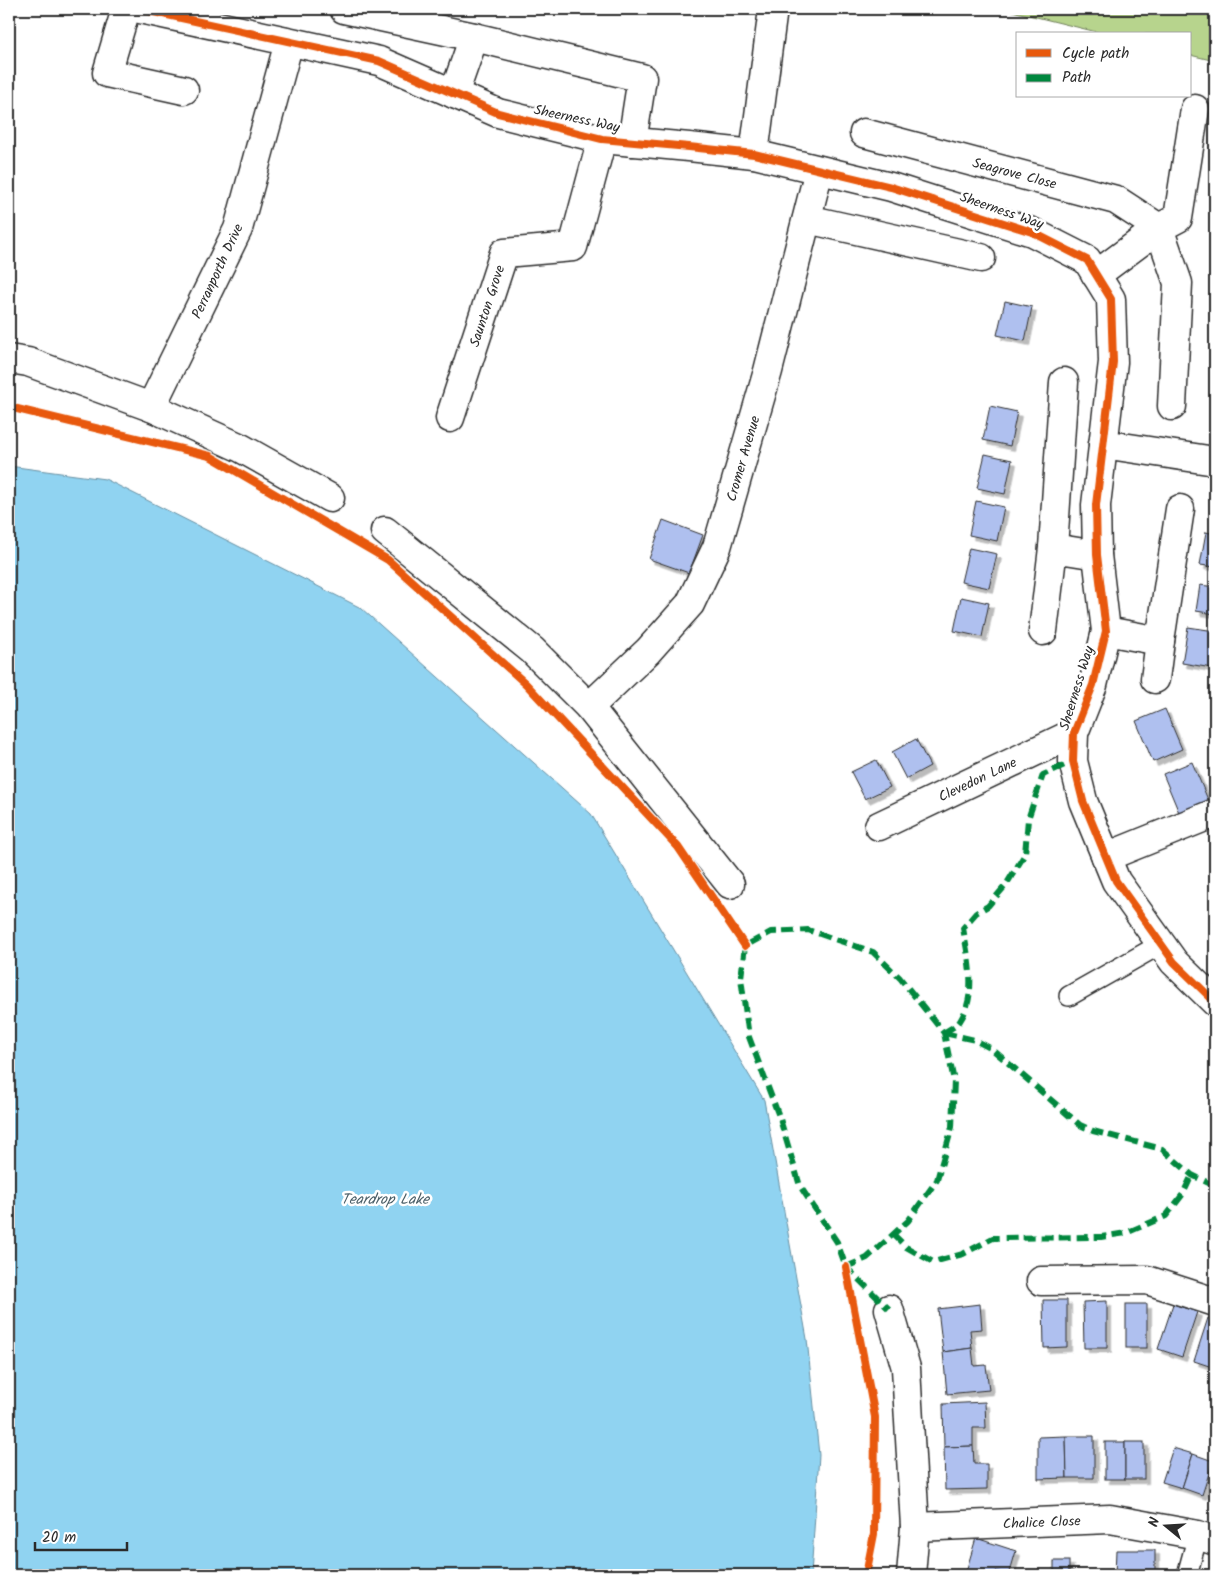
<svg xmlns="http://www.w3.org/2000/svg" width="1224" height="1584" font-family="Kalam,sans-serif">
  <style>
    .green { fill: #b7d48d; stroke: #71805c }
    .water { fill: #90d3f1; stroke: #6890a2 }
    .building { fill: #afc0ef; stroke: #2b2b2b; filter: url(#shadow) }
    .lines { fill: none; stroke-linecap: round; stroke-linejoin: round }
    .service-casing { stroke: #2b2b2b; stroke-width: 22 }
    .minor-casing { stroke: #2b2b2b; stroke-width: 31 }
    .tertiary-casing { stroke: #2b2b2b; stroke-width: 31 }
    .service { stroke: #fff; stroke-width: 19 }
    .minor { stroke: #fff; stroke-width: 28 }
    .tertiary { stroke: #fff; stroke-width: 28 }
    .quiet { stroke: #00873e; stroke-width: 6; stroke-dasharray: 12 6; stroke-linecap: butt }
    .cycleway-casing { stroke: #fff; stroke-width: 11 }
    .cycleway { stroke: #e8590c; stroke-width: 8 }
    .labels { text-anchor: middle; stroke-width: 5; stroke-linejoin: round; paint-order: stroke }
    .street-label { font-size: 14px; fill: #2b2b2b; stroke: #fff }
    .water-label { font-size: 15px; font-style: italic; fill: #495d66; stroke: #fff }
  </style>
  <defs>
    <filter id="shadow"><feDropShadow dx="4.5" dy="4.5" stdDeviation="0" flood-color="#0004"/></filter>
  </defs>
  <rect width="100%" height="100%" fill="#fff"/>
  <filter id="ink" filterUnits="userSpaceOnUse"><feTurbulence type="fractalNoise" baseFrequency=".02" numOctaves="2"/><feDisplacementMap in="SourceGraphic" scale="10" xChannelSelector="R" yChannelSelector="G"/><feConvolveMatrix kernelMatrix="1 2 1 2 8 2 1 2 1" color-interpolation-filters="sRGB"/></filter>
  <g filter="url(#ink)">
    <path class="green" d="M1004 9H1215V61L1190 55V34H1105Z"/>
    <path class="water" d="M9 466 105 479 361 608 591 814 764 1100 807 1339 819 1455 811 1575H9Z"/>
    <g class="building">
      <path d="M1005 301 1032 307 1025 341 997 335Z"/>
      <path d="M990 406 1017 412 1010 446 983 440Z"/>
      <path d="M985 454 1012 460 1005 494 977 488Z"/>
      <path d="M976 501 1004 507 997 541 969 535Z"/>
      <path d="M663 520 703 535 689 573 649 559Z"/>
      <path d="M1206 532 1215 534V567L1200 565Z"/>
      <path d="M969 548 997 554 989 588 961 582Z"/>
      <path d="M1200 585 1215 587V614L1196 611Z"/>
      <path d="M961 597 989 603 982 637 954 631Z"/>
      <path d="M1188 627 1215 631V650L1212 668 1182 663Z"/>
      <path d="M1165 709 1182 749 1153 762 1136 721Z"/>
      <path d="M916 739 930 766 906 779 892 752Z"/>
      <path d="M876 760 890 787 865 799 851 772Z"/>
      <path d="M1192 762 1209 802 1180 815 1163 774Z"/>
      <path d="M1043 1300H1067V1347L1044 1348Z"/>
      <path d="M1107 1301V1348H1084L1083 1302Z"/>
      <path d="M980 1304 982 1329 970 1330 972 1348 943 1352 938 1309Z"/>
      <rect x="1126" y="1304" width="21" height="44"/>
      <path d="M1173 1304 1197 1312 1182 1357 1158 1349Z"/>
      <path d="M1208 1318 1215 1320V1368L1194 1361Z"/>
      <path d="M972 1348 974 1366 986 1365 989 1390 947 1394 943 1352Z"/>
      <path d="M985 1402 986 1428H973V1446L944 1447 943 1404Z"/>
      <path d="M1066 1436 1067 1478 1038 1479V1437Z"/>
      <path d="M1066 1436H1094V1478H1067Z"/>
      <rect x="1105" y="1442" width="20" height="37"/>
      <rect x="1125" y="1442" width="19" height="37"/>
      <path d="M973 1446 974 1464H987V1489L945 1490 944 1447Z"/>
      <path d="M1173 1448 1193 1454 1182 1488 1162 1482Z"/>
      <path d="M1193 1454 1213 1461 1202 1495 1182 1488Z"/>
      <path d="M976 1538 1016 1551 1009 1575 996 1571 995 1575H965Z"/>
      <path d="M1116 1550H1155V1575H1115Z"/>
      <rect x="1054" y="1561" width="15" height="14"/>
    </g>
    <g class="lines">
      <g class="service-casing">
        <g id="service">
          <path d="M1069 996 1161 944"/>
          <path d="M1187 1575 1198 1535"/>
        </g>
      </g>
      <g class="minor-casing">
        <g id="minor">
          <path d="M126 9 107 73 184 90"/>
          <path d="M344 9 474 37 642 78 632 142"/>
          <path d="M289 42 238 229 151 407 241 448 330 498"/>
          <path d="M454 94 474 37"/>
          <path id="s1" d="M864 133 1116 200 1159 228 1178 283 1172 406"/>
          <path d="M754 154 773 9"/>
          <path d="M807 219 981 258"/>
          <path d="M1096 275 1159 228 1178 218 1195 109"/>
          <path d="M9 359 28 362 151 407"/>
          <path id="s2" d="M450 418 504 253 573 247 602 139"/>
          <path d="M1103 444 1215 461"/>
          <path d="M385 531 532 650 589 707"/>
          <path d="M1053 548 1064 382"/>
          <path d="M1043 631 1053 548 1097 555"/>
          <path d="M1106 631 1160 641 1180 509"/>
          <path d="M1155 679 1160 641"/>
          <path id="s3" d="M879 826 1074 733"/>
          <path d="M1106 857 1215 813"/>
          <path id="s4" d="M730 884 589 707 648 651 690 604 717 547 768 371 819 170"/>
          <path d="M1041 1281 1147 1280 1215 1302"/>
          <path d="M889 1309 906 1368 915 1527"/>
          <path id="s5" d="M911 1575 915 1527 1110 1519 1198 1535 1215 1541"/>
        </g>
      </g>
      <g class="tertiary-casing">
        <path id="tertiary" d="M140 9 379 61 498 113 602 139 689 147 754 154 891 187 1032 232 1087 260 1111 299 1113 362 1096 505 1097 555 1106 631 1093 685 1074 733 1073 761 1083 801 1116 881 1174 962 1215 1002"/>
      </g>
      <use href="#service" class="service"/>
      <use href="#minor" class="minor"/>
      <use href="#tertiary" class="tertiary"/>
      <g class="quiet">
        <path d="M944 1033C949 1029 957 1026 960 1021 978 993 968 958 963 928L976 913 988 906 1006 885 1025 854 1028 819 1043 775 1073 761"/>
        <path d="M944 1033 975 1040 992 1049 1080 1125 1093 1131 1162 1149 1192 1175 1215 1186"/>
        <path d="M893 1234 906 1247 933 1262 963 1254 993 1238 1101 1237 1126 1233 1166 1216 1183 1194 1192 1175"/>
        <path d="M846 1267 867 1258 908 1221 937 1180 952 1127 954 1081 944 1033 900 978 873 952 808 930 771 932 745 946 741 978 749 1037 780 1119 800 1186 837 1242 846 1267 889 1309"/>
      </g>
      <g class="cycleway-casing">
        <g id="cycleway">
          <path d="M140 9 379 61 498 113 602 139 689 147 754 154 891 187 1032 232 1087 260 1111 299 1113 362 1096 505 1097 555 1106 631 1093 685 1074 733 1073 761 1083 801 1116 881 1174 962 1215 1002"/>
          <path d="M9 407 210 456 388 560 526 684 678 847 745 946"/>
          <path d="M846 1267 875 1417 874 1534 866 1575"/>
        </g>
      </g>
      <use href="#cycleway" class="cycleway"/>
    </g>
  </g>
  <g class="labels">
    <g class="street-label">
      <text transform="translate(577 118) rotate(12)" y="5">Sheerness Way</text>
      <text dy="5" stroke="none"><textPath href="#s1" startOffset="156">Seagrove Close</textPath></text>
      <text transform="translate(1002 210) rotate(19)" y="5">Sheerness Way</text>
      <text transform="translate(217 271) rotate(-65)" y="5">Perranporth Drive</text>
      <text dy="5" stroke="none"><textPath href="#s2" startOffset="118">Saunton Grove</textPath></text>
      <text dy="5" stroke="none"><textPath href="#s4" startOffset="526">Cromer Avenue</textPath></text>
      <text transform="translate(1076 688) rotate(-73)" y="5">Sheerness Way</text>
      <text dy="5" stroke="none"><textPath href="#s3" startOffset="109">Clevedon Lane</textPath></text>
      <text dy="5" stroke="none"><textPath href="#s5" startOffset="175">Chalice Close</textPath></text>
    </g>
    <g class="water-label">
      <text x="385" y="1204">Teardrop Lake</text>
    </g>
  </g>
  <rect width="1224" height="1584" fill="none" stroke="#fff" stroke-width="30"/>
  <rect x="15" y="15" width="1194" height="1554" fill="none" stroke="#2b2b2b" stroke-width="2" filter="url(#ink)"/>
  <rect x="1016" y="32" width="175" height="65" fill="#ffffff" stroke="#aaaaaa"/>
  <rect x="1026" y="49" width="25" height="8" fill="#e8590c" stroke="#aaaaaa"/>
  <text x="1062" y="58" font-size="15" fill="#2b2b2b">Cycle path</text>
  <rect x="1026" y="74" width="25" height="8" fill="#00873e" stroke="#aaaaaa"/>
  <text x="1062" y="82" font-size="15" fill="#2b2b2b">Path</text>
  <g transform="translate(1166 1526) rotate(288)" stroke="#ffffff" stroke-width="4" paint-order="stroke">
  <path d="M0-4L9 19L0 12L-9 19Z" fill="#2b2b2b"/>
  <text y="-8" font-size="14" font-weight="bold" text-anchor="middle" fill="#2b2b2b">N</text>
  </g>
  <path d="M35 1542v8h92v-8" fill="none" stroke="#2b2b2b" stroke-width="2.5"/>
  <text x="42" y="1542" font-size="15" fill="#2b2b2b" stroke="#ffffff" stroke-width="4" paint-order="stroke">20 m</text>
</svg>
